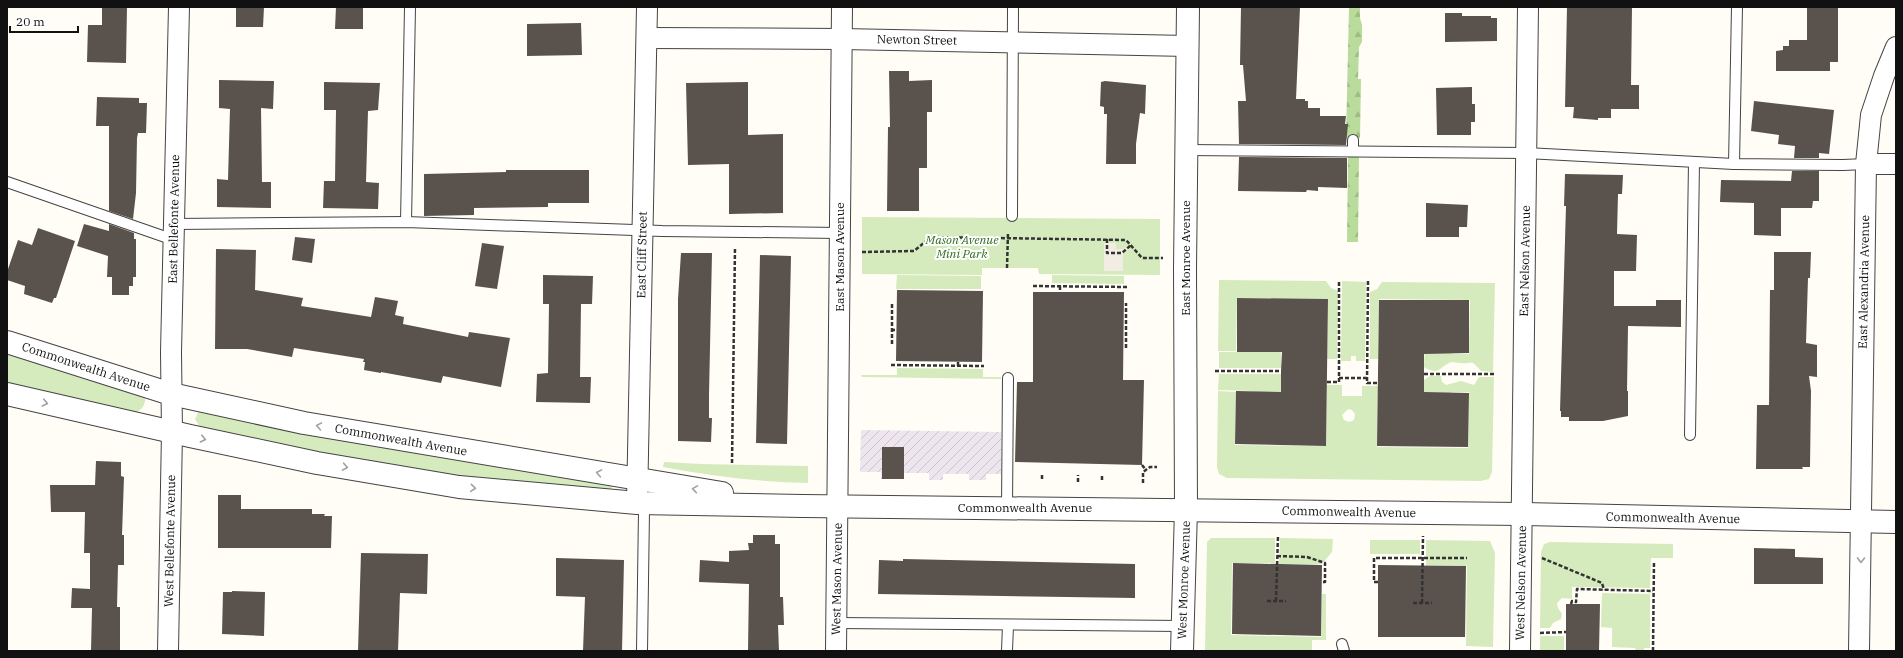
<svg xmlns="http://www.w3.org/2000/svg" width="1903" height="658" font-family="'IBM Plex Serif',serif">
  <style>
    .industrial { fill: url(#industrial-furrows) }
    .grass { fill: #d5ebbd; fill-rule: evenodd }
    .forest { fill: url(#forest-firs) }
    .plaza { fill: #f1ede2 }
    .building { fill: #5a524d }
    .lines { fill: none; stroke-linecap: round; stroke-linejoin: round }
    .service-casing { stroke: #444; stroke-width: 12 }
    .minor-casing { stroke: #444; stroke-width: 22 }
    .tertiary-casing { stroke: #444; stroke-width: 24 }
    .path { stroke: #333; stroke-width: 2.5; stroke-dasharray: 4 2; stroke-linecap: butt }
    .service { stroke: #fff; stroke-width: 10 }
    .minor { stroke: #fff; stroke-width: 20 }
    .tertiary { stroke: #fff; stroke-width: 22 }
    .oneway { stroke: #a0a0a0 }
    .labels { text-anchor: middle; stroke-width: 4; stroke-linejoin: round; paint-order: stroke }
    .street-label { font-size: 12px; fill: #111; stroke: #fff }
    .park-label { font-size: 12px; font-style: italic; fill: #2f6b1f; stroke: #fff }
  </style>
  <defs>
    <pattern id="industrial-furrows" width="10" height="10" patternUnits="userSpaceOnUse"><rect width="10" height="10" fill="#eee6ef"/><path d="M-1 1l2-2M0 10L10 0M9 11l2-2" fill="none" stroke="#cbc4cc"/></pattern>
    <pattern id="forest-firs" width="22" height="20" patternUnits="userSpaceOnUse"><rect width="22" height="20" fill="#b9dc9c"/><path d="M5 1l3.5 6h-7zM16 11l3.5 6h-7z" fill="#9ebc85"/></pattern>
  </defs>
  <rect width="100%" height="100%" fill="#fffdf5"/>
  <path class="industrial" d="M861 430 1001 432V474H986V480H969V474H943V480H929V473H904V479H881V472H860Z"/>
  <g class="grass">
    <path d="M862 217 1160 219V275L1039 274 1038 268H982V275L862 274Z"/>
    <path d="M897 275 981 276V289H896Z"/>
    <path d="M1052 275 1124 276V284L1052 283Z"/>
    <path d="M1219 280 1326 281 1331 288 1338 291 1337 359H1327L1328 299 1237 298 1236 351H1218Z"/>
    <path d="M1342 281 1366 282 1365 361H1356V356H1351V361H1341Z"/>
    <path d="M1382 282 1495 283 1493 372 1481 371C1469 357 1473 365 1459 363 1455 363 1453 361 1449 363 1438 368 1440 376 1424 367L1425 345H1452V354H1469L1470 300 1379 299 1378 359H1370V292L1377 289Z"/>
    <path d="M1254 344 1281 345V368H1219V352H1254Z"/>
    <path d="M7 348 145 396C146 404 143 409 135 413L7 385Z"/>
    <path d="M897 368 983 369V377H1001V379L862 377 861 375H897Z"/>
    <path d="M1219 374H1281V400H1253V391L1218 390Z"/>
    <path d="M1430 376H1441L1442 382 1446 385 1461 381 1474 385 1479 377H1494L1492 472 1489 479 1481 481 1227 478 1219 474 1217 467 1218 391 1236 392 1235 445 1326 446 1327 385H1342V396H1362V386H1378L1377 447 1468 448 1469 392H1451V401L1424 400V380ZM1348 409 1352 410 1355 414 1354 420 1349 422 1344 420 1342 415Z"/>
    <path d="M200 409 611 485 612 489 607 493 410 471 201 429 195 419Z"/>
    <path d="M664 462 701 464 808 466V483C759 482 711 476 663 467Z"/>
    <path d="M1211 538H1275V563H1232L1231 635 1321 637 1322 594H1326V640H1312V651H1205L1207 542Z"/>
    <path d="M1280 538 1333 539 1332 552 1322 564H1279Z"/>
    <rect x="1370" y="540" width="50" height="14"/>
    <path d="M1426 540 1490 541 1495 553 1493 647 1466 646 1467 566 1426 565Z"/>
    <path d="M1550 542 1673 544V558H1651L1650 588 1572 587V599L1562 598 1557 603 1558 608 1562 614 1561 619 1553 623 1550 628H1540L1541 552 1544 544Z"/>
    <path d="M1602 593 1650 594V648H1644V651H1636L1635 648 1612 647V628L1601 627Z"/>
    <rect x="1540" y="636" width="24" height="15"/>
  </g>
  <g class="forest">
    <path d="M1349 7H1360V18L1362 25V42L1359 47 1358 79H1361L1360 138H1346Z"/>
    <path d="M1348 157H1359L1358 242H1347Z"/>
  </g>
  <path class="plaza" d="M1104 243H1116V249H1123L1127 246 1130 249 1123 254V271H1104Z"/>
  <g class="building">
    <path d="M102 7H127L126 63 87 62 88 25H102Z"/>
    <path d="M236 7H264L263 27H236Z"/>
    <path d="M336 7H363V29H335Z"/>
    <path d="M1241 7H1300L1296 99H1305V101H1308V108H1320V116H1346L1345 124H1348L1346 145 1239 144 1238 101H1246L1243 65H1240Z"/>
    <path d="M1567 7H1632L1631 85H1639V109H1611V118H1598V120L1573 118 1574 107H1565Z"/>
    <path d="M1807 7H1838V62H1830V71H1776V51L1783 50V46H1789V40H1807Z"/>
    <path d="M1445 13H1462V16H1491V18H1497V41L1445 42Z"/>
    <path d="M581 23 582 55 527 56V24Z"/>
    <path d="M889 71H909V81L932 80V112H927V168H919V211H887L888 127H890Z"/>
    <path d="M219 80 274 81 273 109 261 108 262 182H271V208L217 207V179L228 180 230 109 219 108Z"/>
    <path d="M1105 81 1146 85 1145 114 1140 113 1136 144V164H1106L1107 114H1104V107L1100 106 1101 82Z"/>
    <path d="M324 82 380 83 378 110 368 111 366 182 379 183 378 209 323 208 324 181H335L336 110H324Z"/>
    <path d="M748 82V135L783 134V213L729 214V164L688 165 686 83Z"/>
    <path d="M1472 87V104H1475V122H1471V135H1437L1436 88Z"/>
    <path d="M97 97 139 98V103H147L146 133H138L137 138 136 193 133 219 109 211V126H96Z"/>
    <path d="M1754 101 1834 110 1829 154 1819 153V158H1794L1795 146 1778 144 1779 135 1751 131Z"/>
    <path d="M1239 157 1347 158V188L1318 187V191L1307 190 1306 192 1238 191Z"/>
    <path d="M506 170H589V203H548V207L474 208V215L424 216V174L506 172Z"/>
    <path d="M1792 171H1819V201H1813L1812 208H1781V236L1754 235V203L1720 202 1721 180 1791 181Z"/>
    <path d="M1565 174 1623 175 1622 194H1618L1617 234 1637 235 1636 271H1614V306H1656V300H1681V327L1628 326 1627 391H1628V416L1603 421H1569V417H1561V411H1560L1566 206H1564Z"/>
    <path d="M1426 203 1468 205 1467 227H1459V237H1426Z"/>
    <path d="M84 224 109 231V224L134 233V239H136V277H133V286H129V295H112V277H107L108 256 77 246Z"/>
    <path d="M38 228 75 241 56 298H54L52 303 24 294 25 286 7 280V272L18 240 32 245Z"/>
    <path d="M295 237 315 239 312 263 292 260Z"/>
    <path d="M482 243 504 246 497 289 475 286Z"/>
    <path d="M216 249 256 250 255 290 303 298 301 306 371 317 375 297 398 301 395 315 404 317 403 324 468 337 469 332 510 338 501 387 443 376 441 383 381 372V373L364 370 365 362H363L364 359 294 348 292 357 247 349H215Z"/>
    <path d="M1774 252H1811L1810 278H1808L1806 343 1817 345V377L1809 376 1811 391 1810 467H1802L1803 469H1756L1757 405H1769L1770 290H1774Z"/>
    <path d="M681 253H712L709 395V418H712L711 442 678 441V299Z"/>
    <path d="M760 255 791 256 787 444 756 443Z"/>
    <path d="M543 275 593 276 592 304H581L580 377H591L590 403 536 402 537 374 548 373 549 304H543Z"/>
    <path d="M897 290 983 291 982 362 896 361Z"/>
    <path d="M1033 292H1124L1123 380H1144L1142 465 1015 462 1017 382H1033Z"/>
    <path d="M1237 298 1328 299 1326 446 1235 444 1236 391 1281 392V371L1282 352H1237Z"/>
    <path d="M1379 300H1469V353L1424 354V392L1469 393 1468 447 1377 446Z"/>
    <rect x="882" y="447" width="22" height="32"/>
    <path d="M96 461 121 462V476L124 477 122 535H124V565H118L117 607H120V651H91L92 608H71L72 588 90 589V553H84L85 512H51L50 485H95Z"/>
    <path d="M218 495H241V509H312V514H325L324 516H332L331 548H218Z"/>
    <path d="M753 535H775V544H780V597H783L784 625H778L779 651H748L749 584 699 582 700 560 729 562V551L749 550 748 543H753Z"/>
    <path d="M1754 548 1795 549V557L1823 558V584H1754Z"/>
    <path d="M361 553 428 554 427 594 400 593 398 651H358Z"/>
    <path d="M556 558 624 560 622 651H583L585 597 556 596Z"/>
    <path d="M903 559 1135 564V598L878 594 879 560 903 561Z"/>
    <path d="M1233 563 1322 565 1321 636 1232 634Z"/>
    <path d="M1378 565 1466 566 1465 637H1378Z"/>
    <path d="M232 591 265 592 264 636 222 634 223 592H232Z"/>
    <path d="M1566 604H1600L1599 651H1566Z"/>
  </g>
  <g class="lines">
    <g class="service-casing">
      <g id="service">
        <path d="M1186 150 1526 153 1734 164 1843 165 1866 164"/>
        <path d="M1353 151V140"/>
        <path d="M1734 164 1737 7"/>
        <path d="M7 182 174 240"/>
        <path d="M1012 216 1013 7"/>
        <path d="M406 222 410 7"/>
        <path d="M174 224 406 222 662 231 840 233"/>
        <path d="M1690 435 1694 162"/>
        <path d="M639 504 644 511 642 651"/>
        <path d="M1007 508 1008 378"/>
        <path d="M837 623 1182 626"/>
        <path d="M1342 644 1344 651"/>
        <path d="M1007 651 1008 625"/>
      </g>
    </g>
    <g class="minor-casing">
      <g id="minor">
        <path d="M647 38 842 39 1188 46"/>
        <path d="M1866 164H1896"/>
        <path d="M637 503 647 7"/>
        <path d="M168 651 172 432 171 352 179 7"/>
        <path d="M836 651 842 7"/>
        <path d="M1520 651 1528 7"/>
        <path d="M1859 651 1866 164 1871 115 1884 76 1896 47"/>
      </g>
    </g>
    <g class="tertiary-casing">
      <g id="tertiary">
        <path d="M7 342 171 394 304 423 722 493"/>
        <path d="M7 394 190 436 317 463 459 487 637 503 803 506 1522 514 1896 522"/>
        <path d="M1182 651 1186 509 1185 269 1188 7"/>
      </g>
    </g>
    <g class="path">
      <path d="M1107 239V253H1122L1131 245"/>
      <path d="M862 252 914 251 931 237 1126 240 1142 258H1163"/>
      <path d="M1007 268 1008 232"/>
      <path d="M1368 281 1367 383H1378"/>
      <path d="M1033 286 1127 287"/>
      <path d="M1060 286V292"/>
      <path d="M891 330H896"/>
      <path d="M892 344V304"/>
      <path d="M1126 348V303"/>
      <path d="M891 365 984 366"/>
      <path d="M958 366V362"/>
      <path d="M1215 371H1281"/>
      <path d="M1424 374H1496"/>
      <path d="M1339 378H1368"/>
      <path d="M1327 382H1339V281"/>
      <path d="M732 463 735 248"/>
      <path d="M1142 465 1146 470"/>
      <path d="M1042 475V481"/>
      <path d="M1102 476V482"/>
      <path d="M1078 482V475"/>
      <path d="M1143 483V472L1150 467H1157"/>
      <path d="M1277 556 1307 557 1325 563V582H1322"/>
      <path d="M1542 558 1602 583 1604 590"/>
      <path d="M1378 582H1374V558H1467"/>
      <path d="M1267 601H1286"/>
      <path d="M1276 601 1278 535"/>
      <path d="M1413 603H1432"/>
      <path d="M1422 603 1423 536"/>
      <path d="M1571 604 1572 601 1576 602 1577 589 1653 591"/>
      <path d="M1540 633 1566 632"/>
      <path d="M1653 651 1654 561"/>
    </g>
    <use href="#service" class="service"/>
    <use href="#minor" class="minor"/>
    <use href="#tertiary" class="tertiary"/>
  </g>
  <defs><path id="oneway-chevron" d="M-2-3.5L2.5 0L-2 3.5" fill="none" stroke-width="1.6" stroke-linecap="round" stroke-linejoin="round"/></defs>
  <g class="oneway">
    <use href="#oneway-chevron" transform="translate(45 403) rotate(12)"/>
    <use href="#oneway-chevron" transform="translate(319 426) rotate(-170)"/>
    <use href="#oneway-chevron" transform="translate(203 439) rotate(12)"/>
    <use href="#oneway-chevron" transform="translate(345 467) rotate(10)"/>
    <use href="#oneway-chevron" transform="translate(599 473) rotate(-170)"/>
    <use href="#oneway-chevron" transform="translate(473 488) rotate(5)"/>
    <use href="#oneway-chevron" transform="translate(695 489) rotate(-171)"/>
    <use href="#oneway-chevron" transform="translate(1861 560) rotate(91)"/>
  </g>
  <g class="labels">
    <g class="street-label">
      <text transform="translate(917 40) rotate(1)" y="4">Newton Street</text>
      <text transform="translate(174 219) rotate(-89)" y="4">East Bellefonte Avenue</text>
      <text transform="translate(642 255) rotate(-89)" y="4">East Cliff Street</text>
      <text transform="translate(840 257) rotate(-90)" y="4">East Mason Avenue</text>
      <text transform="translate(1186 258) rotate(-90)" y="4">East Monroe Avenue</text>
      <text transform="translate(1525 261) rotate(-89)" y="4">East Nelson Avenue</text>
      <text transform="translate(1864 282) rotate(-89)" y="4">East Alexandria Avenue</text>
      <text transform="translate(86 367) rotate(18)" y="4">Commonwealth Avenue</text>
      <text transform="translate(401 440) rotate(10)" y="4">Commonwealth Avenue</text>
      <text x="1025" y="512">Commonwealth Avenue</text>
      <text transform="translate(1349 512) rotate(1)" y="4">Commonwealth Avenue</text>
      <text transform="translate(1673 518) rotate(1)" y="4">Commonwealth Avenue</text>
      <text transform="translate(170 541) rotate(-89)" y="4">West Bellefonte Avenue</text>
      <text transform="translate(837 579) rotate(-89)" y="4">West Mason Avenue</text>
      <text transform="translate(1184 580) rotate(-88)" y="4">West Monroe Avenue</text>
      <text transform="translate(1521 583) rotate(-89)" y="4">West Nelson Avenue</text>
    </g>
    <g class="park-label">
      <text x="962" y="244">Mason Avenue<tspan x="962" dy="14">Mini Park</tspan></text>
    </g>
  </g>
  <rect width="1903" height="658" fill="none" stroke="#111111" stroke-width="16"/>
  <path d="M10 26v6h68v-6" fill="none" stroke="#111111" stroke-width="2"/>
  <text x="16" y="26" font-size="12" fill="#111111" stroke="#ffffff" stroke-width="3" paint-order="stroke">20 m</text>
</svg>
